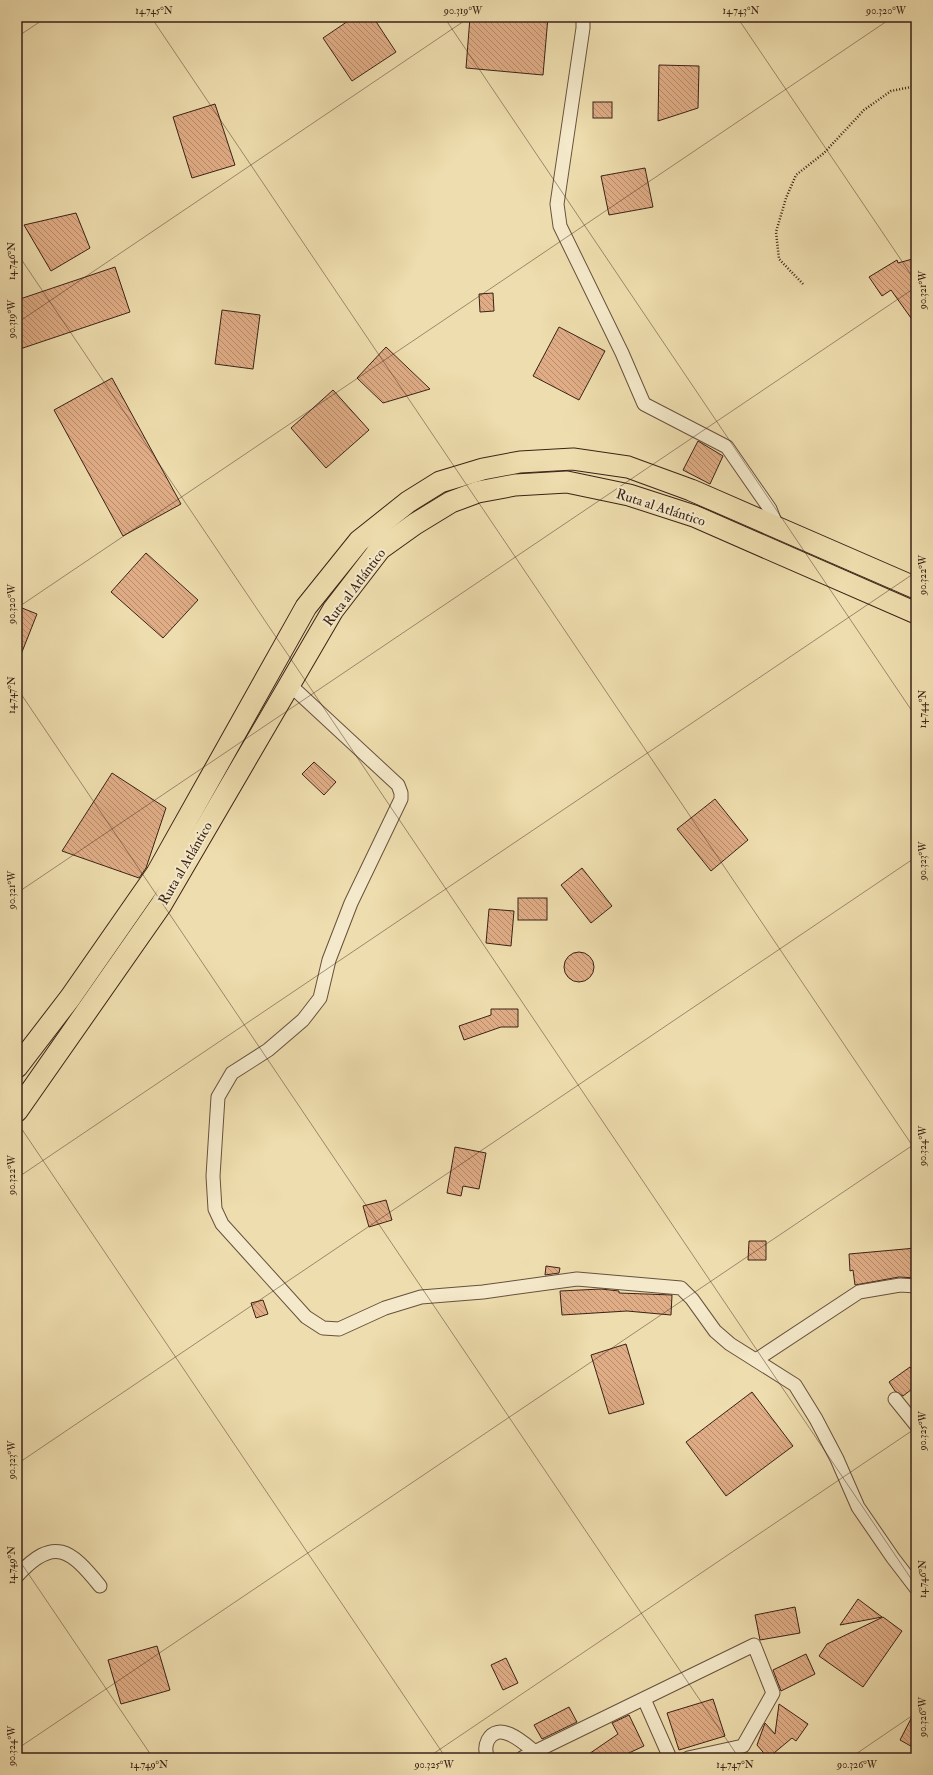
<svg xmlns="http://www.w3.org/2000/svg" width="933" height="1775" font-family="'IM FELL Double Pica',serif">
  <style>
    .building { fill: url(#building-back-hatch); stroke: #3b2216 }
    .lines { fill: none; stroke-linecap: round; stroke-linejoin: round }
    .minor-casing { stroke: #68513c; stroke-width: 15 }
    .trunk-casing { stroke: #3b2216; stroke-width: 23 }
    .path { stroke: #3b2216; stroke-width: 2.5; stroke-dasharray: 1 2; stroke-linecap: butt }
    .minor { stroke: #f4e9ca; stroke-width: 13 }
    .trunk { stroke: #eeddae; stroke-width: 21 }
    .ticks { fill: none; stroke: #3b2216; stroke-width: 1; stroke-opacity: 0.45 }
    .labels { text-anchor: middle; stroke-width: 4; stroke-linejoin: round; paint-order: stroke }
    .street-label { font-size: 14px; fill: #3b2216; stroke: #f4e9ca }
    .neatline { fill: none; stroke: #3b2216; stroke-width: 1.5 }
    .ticks-label { font-size: 10px; text-anchor: middle; fill: #3b2216 }
  </style>
  <defs>
    <pattern id="building-back-hatch" width="6" height="6" patternUnits="userSpaceOnUse"><rect width="6" height="6" fill="#e0ad86"/><path d="M-1 5l2 2M0 0l6 6M5-1l2 2" fill="none" stroke="#b78c6d"/></pattern>
  </defs>
  <rect width="100%" height="100%" fill="#eeddae"/>
  <filter id="stains"><feTurbulence type="fractalNoise" baseFrequency=".005" numOctaves="4"/><feColorMatrix values="0 0 0 0 .2 0 0 0 0 .09 0 0 0 0 .02 0 0 0 .5 -.17"/></filter>
  <radialGradient id="worn" r=".72"><stop offset=".6" stop-color="#630" stop-opacity="0"/><stop offset="1" stop-color="#630" stop-opacity=".3"/></radialGradient>
  <g class="building">
    <path d="M354 17H373L396 52 352 81 323 38Z"/>
    <path d="M470 17H548L543 75 466 68Z"/>
    <path d="M659 65 699 66 698 108 658 121Z"/>
    <rect x="593" y="102" width="19" height="16"/>
    <path d="M215 104 235 165 192 178 173 117Z"/>
    <path d="M645 168 653 207 609 215 601 176Z"/>
    <path d="M76 213 90 248 51 271 24 225Z"/>
    <path d="M916 258V325L891 290 882 296 869 277 897 260 898 263Z"/>
    <path d="M115 267 130 312 17 350V300Z"/>
    <path d="M493 293 494 311 480 312 479 294Z"/>
    <path d="M222 310 260 315 253 369 215 364Z"/>
    <path d="M559 327 605 351 579 400 533 376Z"/>
    <path d="M386 347 430 389 383 403 357 378Z"/>
    <path d="M112 378 181 504 123 536 54 410Z"/>
    <path d="M333 390 369 430 326 468 291 428Z"/>
    <path d="M698 441 723 456 710 484 683 470Z"/>
    <path d="M146 553 198 600 163 638 111 592Z"/>
    <path d="M17 606 37 614 18 662H17Z"/>
    <path d="M314 762 336 782 324 795 302 774Z"/>
    <path d="M112 773 166 808 146 868 139 878 62 851Z"/>
    <path d="M715 799 748 840 711 871 677 829Z"/>
    <path d="M582 868 612 906 591 923 561 885Z"/>
    <rect x="518" y="898" width="29" height="22"/>
    <path d="M489 909 514 911 511 946 486 943Z"/>
    <circle cx="579" cy="967" r="15"/>
    <path d="M491 1009H518V1027H501L464 1040 459 1026 491 1015Z"/>
    <path d="M455 1147 486 1153 479 1189 463 1186 461 1196 447 1193Z"/>
    <path d="M386 1200 392 1220 369 1227 363 1206Z"/>
    <path d="M749 1241H766V1260H748Z"/>
    <path d="M916 1248V1278L899 1277 855 1285 853 1270 850 1271 849 1254Z"/>
    <path d="M546 1266 560 1268 559 1273 545 1275Z"/>
    <path d="M601 1289 619 1291V1293L672 1295 671 1315 627 1311 562 1315 560 1291Z"/>
    <path d="M263 1300 268 1314 256 1318 251 1303Z"/>
    <path d="M626 1344 644 1404 609 1414 591 1355Z"/>
    <path d="M910 1367 916 1375V1386L903 1396 895 1391 889 1382Z"/>
    <path d="M752 1392 793 1446 726 1496 686 1442Z"/>
    <path d="M858 1599 882 1617 840 1625Z"/>
    <path d="M795 1607 800 1633 760 1640 755 1615Z"/>
    <path d="M883 1617 902 1631 863 1687 819 1656 827 1644Z"/>
    <path d="M157 1646 170 1690 121 1704 108 1660Z"/>
    <path d="M806 1654 815 1674 781 1691 773 1670Z"/>
    <path d="M506 1658 518 1683 503 1690 491 1665Z"/>
    <path d="M713 1699 725 1736 679 1750 667 1713Z"/>
    <path d="M779 1704 808 1724 796 1741 792 1738 768 1758 757 1745 765 1723 775 1734Z"/>
    <path d="M569 1707 577 1722 542 1739 534 1725Z"/>
    <path d="M916 1709V1749L900 1740Z"/>
    <path d="M629 1715 644 1746 618 1758H583L618 1734 612 1723Z"/>
  </g>
  <g class="lines">
    <g class="minor-casing">
      <g id="minor">
        <path d="M583 17V28L557 204 560 226 622 353 644 404 727 447 770 509 777 527"/>
        <path d="M289 684 398 785 401 793V799L351 903 329 960 320 998 303 1020 268 1050 232 1073 218 1097 213 1176 215 1209 222 1224 306 1317 323 1328 339 1329 385 1308 421 1297 483 1292 577 1279 681 1288 692 1299 715 1331 730 1344 795 1385 816 1419 837 1459 858 1507 893 1558 916 1588"/>
        <path d="M756 1360 859 1292 900 1285 916 1286"/>
        <path d="M895 1399 916 1425"/>
        <path d="M17 1576C54 1535 71 1550 100 1586"/>
        <path d="M644 1699 670 1758"/>
        <path d="M488 1758C485 1752 485 1746 488 1740 499 1720 524 1743 535 1752"/>
        <path d="M522 1758 754 1645 773 1693 743 1746 688 1758"/>
      </g>
    </g>
    <g class="trunk-casing">
      <g id="trunk">
        <path d="M17 1067 70 998 157 873 306 607 359 541 408 502 440 482 483 469 520 462 573 459 628 467 691 490 916 588"/>
        <path d="M17 1111 161 905 333 610 380 549 415 524 451 502 478 492 515 485 567 482 629 495 694 516 916 613"/>
      </g>
    </g>
    <path class="path" d="M803 284 779 259 776 232 786 198 796 175 824 153 864 110 891 91 916 86"/>
    <use href="#minor" class="minor"/>
    <use href="#trunk" class="trunk"/>
  </g>
  <path class="ticks" d="M151 17 916 1151M444 17 916 717M737 17 916 282M17 37 47 17M17 253 916 1586M17 323 470 17M17 608 893 17M17 688 739 1758M17 893 916 287M17 1122 446 1758M17 1178 916 572M17 1464 916 857M17 1557 153 1758M17 1749 916 1143M427 1758 916 1428M850 1758 916 1713"/>
  <g class="labels">
    <g class="street-label">
      <text transform="translate(661 507) rotate(18)" y="5">Ruta al Atlántico</text>
      <text transform="translate(354 587) rotate(-53)" y="5">Ruta al Atlántico</text>
      <text transform="translate(185 863) rotate(-60)" y="5">Ruta al Atlántico</text>
    </g>
  </g>
  <rect width="933" height="1775" fill="none" stroke="#eeddae" stroke-width="44"/>
  <rect x="22" y="22" width="889" height="1731" class="neatline"/>
  <g class="ticks-label">
    <text x="154" y="14">14.745°N</text>
    <text x="463" y="14">90.319°W</text>
    <text x="741" y="14">14.743°N</text>
    <text x="886" y="14">90.320°W</text>
    <text transform="translate(11 261) rotate(-90)" y="4">14.746°N</text>
    <text transform="translate(922 290) rotate(-90)" y="4">90.321°W</text>
    <text transform="translate(11 319) rotate(-90)" y="4">90.319°W</text>
    <text transform="translate(922 575) rotate(-90)" y="4">90.322°W</text>
    <text transform="translate(11 604) rotate(-90)" y="4">90.320°W</text>
    <text transform="translate(11 695) rotate(-90)" y="4">14.747°N</text>
    <text transform="translate(922 709) rotate(-90)" y="4">14.744°N</text>
    <text transform="translate(922 861) rotate(-90)" y="4">90.323°W</text>
    <text transform="translate(11 890) rotate(-90)" y="4">90.321°W</text>
    <text transform="translate(922 1146) rotate(-90)" y="4">90.324°W</text>
    <text transform="translate(11 1175) rotate(-90)" y="4">90.322°W</text>
    <text transform="translate(922 1431) rotate(-90)" y="4">90.325°W</text>
    <text transform="translate(11 1460) rotate(-90)" y="4">90.323°W</text>
    <text transform="translate(11 1565) rotate(-90)" y="4">14.749°N</text>
    <text transform="translate(922 1579) rotate(-90)" y="4">14.746°N</text>
    <text transform="translate(922 1717) rotate(-90)" y="4">90.326°W</text>
    <text transform="translate(11 1746) rotate(-90)" y="4">90.324°W</text>
    <text x="149" y="1768">14.749°N</text>
    <text x="434" y="1768">90.325°W</text>
    <text x="735" y="1768">14.747°N</text>
    <text x="857" y="1768">90.326°W</text>
  </g>
  <rect width="100%" height="100%" filter="url(#stains)"/>
  <rect width="100%" height="100%" fill="url(#worn)"/>
</svg>
